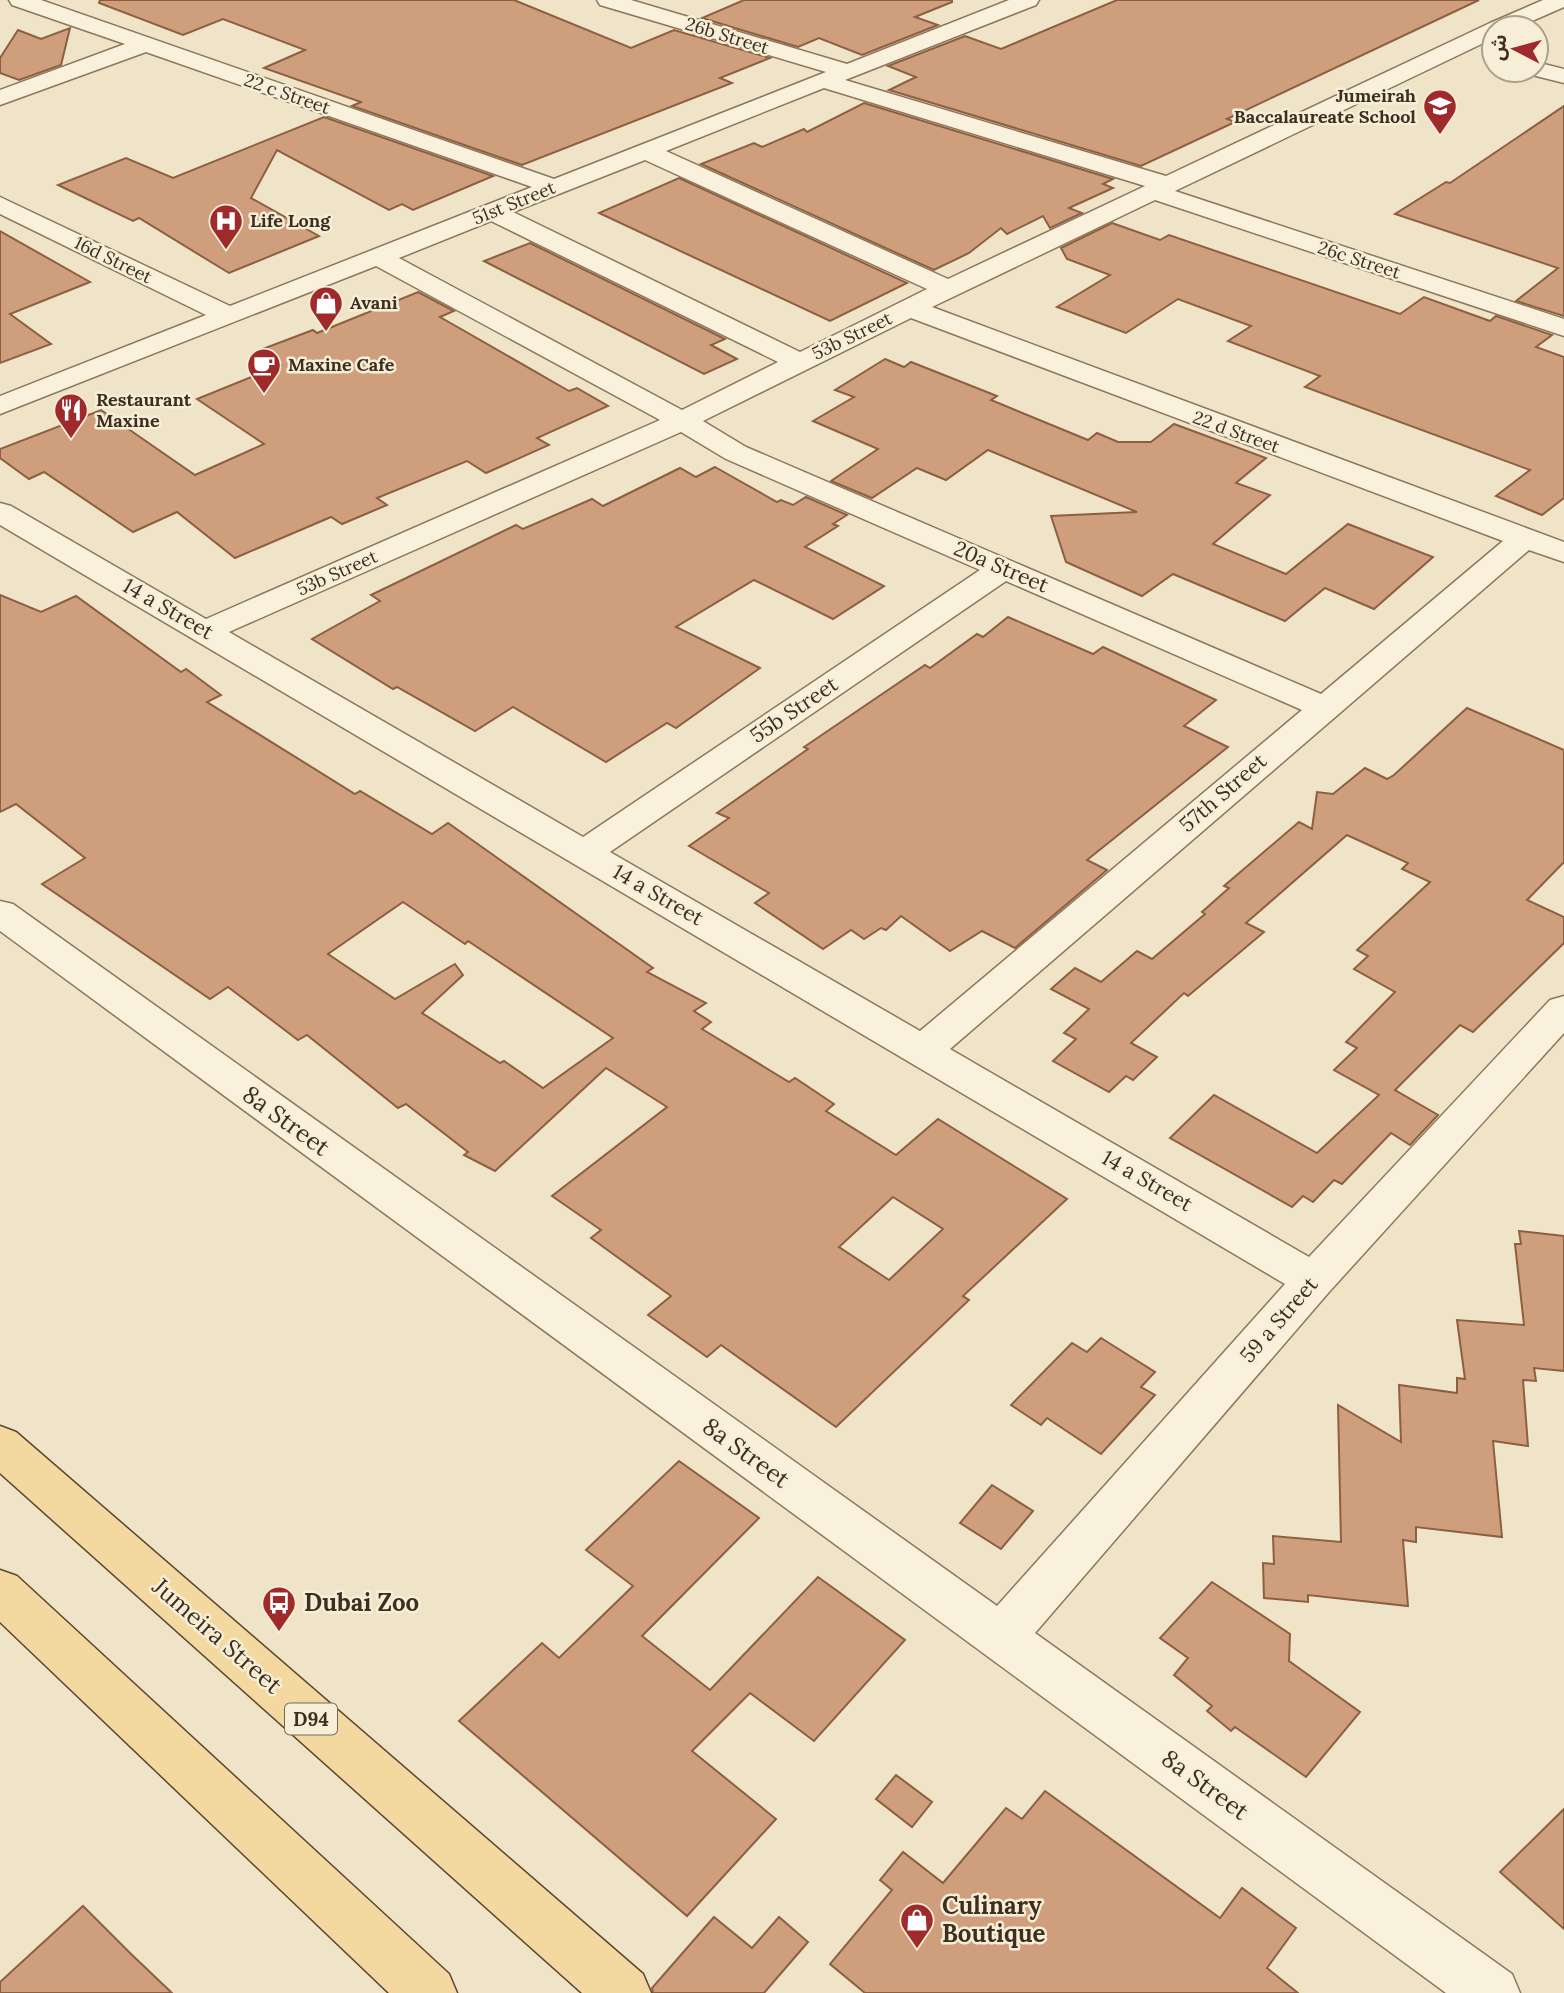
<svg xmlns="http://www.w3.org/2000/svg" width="1564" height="1993" font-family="Lora,'Noto Sans Arabic',serif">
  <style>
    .building { fill: #cf9f7d; stroke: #8d5f41; stroke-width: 2; fill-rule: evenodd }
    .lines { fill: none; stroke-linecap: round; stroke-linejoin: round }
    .street-casing { stroke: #8d765c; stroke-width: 3 }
    .primary-casing { stroke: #5b4430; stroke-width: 3 }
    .street { fill: #faf1dc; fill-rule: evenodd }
    .primary { fill: #f3d9a0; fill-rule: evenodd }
    .labels { text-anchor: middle; stroke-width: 5; stroke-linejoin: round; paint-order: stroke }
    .far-street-label { font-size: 18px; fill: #3d2e20; stroke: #f7eed8 }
    .far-poi-label { font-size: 18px; font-weight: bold; fill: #3d2e20; stroke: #f7eed8; text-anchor: start }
    .shield { fill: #f7eed8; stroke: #756857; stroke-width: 2 }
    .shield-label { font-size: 19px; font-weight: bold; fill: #3d2e20 }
    .street-label { font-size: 21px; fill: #3d2e20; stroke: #f7eed8 }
    .near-street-label { font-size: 24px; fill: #3d2e20; stroke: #f7eed8 }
    .near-poi-label { font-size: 24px; font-weight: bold; fill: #3d2e20; stroke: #f7eed8; text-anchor: start }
  </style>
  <rect width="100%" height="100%" fill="#f0e4c8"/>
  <g class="building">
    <path d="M100 0H514L631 48 674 30 770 58 720 78 732 83 522 165 352 106 361 102 264 68 305 50 223 19 183 35 99 3Z"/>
    <path d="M744 0H952V2L915 17 938 25 862 55 819 38 798 47 702 18Z"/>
    <path d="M1117 0H1479L1227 119 1235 122 1141 166 889 90 916 77 888 66 965 36 1001 49Z"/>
    <path d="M70 28 61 65 19 80 0 73V58L18 30 41 39Z"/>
    <path d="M864 103 1113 179 1103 184 1113 188 1069 208 1082 213 1050 228 1043 216 1007 234 1001 228 969 253 934 270 701 164 754 143 762 147 804 129 807 132Z"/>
    <path d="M1564 106V316L1516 301 1558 268 1395 214 1446 182 1450 183Z"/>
    <path d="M324 117 493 176 413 210 402 204 389 210 277 150 251 198 319 236 229 273 139 218 133 221 58 185 126 158 173 178Z"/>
    <path d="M679 178 907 283 830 321 599 213Z"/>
    <path d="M1112 223 1160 240 1169 235 1400 314 1424 297 1490 321 1496 316 1552 335 1536 347 1564 357V498L1542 515 1496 496 1530 470 1305 387 1320 376 1228 341 1251 326 1178 299 1126 333 1057 307 1110 275 1067 259 1061 248Z"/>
    <path d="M0 231 90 282 10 314 51 344 0 363Z"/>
    <path d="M530 243 725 339 711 345 737 359 704 374 484 261Z"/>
    <path d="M418 292 454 311 440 317 569 391 577 388 608 406 537 438 549 445 486 473 467 461 377 498 387 505 342 524 331 517 235 558 177 512 133 532 44 472 29 479 0 458V449L101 410 195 475 264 444 197 399 281 365 260 350 313 330 317 333Z"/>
    <path d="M885 359 904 367 911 362 997 396 991 400 1088 440 1097 433 1118 442H1151L1174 424 1266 458 1236 483 1270 495 1213 544 1286 574 1348 524 1433 557 1374 609 1325 588 1285 621 1173 574 1142 596 1066 562 1051 516 1137 512 988 450 946 480 917 468 872 498 831 481 878 449 813 421 854 397 835 390Z"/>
    <path d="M715 467 777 502 781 500 793 505 806 497 847 515 833 524 838 526 805 547 884 586 833 619 754 580 676 627 760 668 676 728 667 723 606 762 513 707 475 731 397 687 393 689 312 639 380 601 371 595 516 525 523 529 592 499 603 506 680 468 696 477Z"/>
    <path d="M0 595 41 612 76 596 181 672 186 669 221 695 207 702 355 794 360 791 432 834 448 823 653 968 647 972 706 1003 694 1011 711 1022 702 1029 789 1082 795 1078 834 1104 826 1111 896 1155 938 1119 1067 1199 963 1296 969 1300 836 1427 721 1345 707 1357 648 1315 671 1296 591 1238 601 1230 552 1196 667 1107 606 1068 495 1171 464 1155 468 1152 406 1104 398 1108 307 1035 298 1040 228 987 210 999 42 884 85 858 16 804 0 812ZM403 902 465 944 468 941 613 1038 543 1088 504 1061 500 1063 422 1013 463 975 455 964 395 999 328 954ZM893 1197 943 1229 889 1280 839 1247Z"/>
    <path d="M1008 617 1093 654 1103 647 1216 700 1184 726 1228 747 1087 860 1107 870 1015 948 982 931 950 951 901 916 886 930 881 928 864 939 851 930 823 949 755 903 769 893 689 846 729 818 717 813 808 749 804 747 925 665 930 668 977 634 983 637Z"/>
    <path d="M1467 708 1564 750V862L1527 900 1564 917V943L1473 1032 1460 1025 1395 1090 1438 1115 1410 1145 1391 1133 1342 1184 1334 1180 1313 1202 1303 1196 1292 1207 1170 1138 1214 1095 1317 1153 1379 1095 1334 1070 1357 1048 1346 1042 1395 992 1354 969 1368 956 1357 950 1430 882 1402 869 1408 863 1347 835 1246 923 1264 932 1188 996 1184 993 1131 1043 1157 1057 1133 1080 1126 1076 1109 1092 1053 1061 1076 1039 1064 1033 1089 1009 1051 989 1075 968 1101 982 1137 951 1152 959 1205 914 1202 912 1229 888 1224 886 1299 822 1312 829 1317 792 1333 794 1365 768 1387 779 1394 775Z"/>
    <path d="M1519 1231 1564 1236V1371L1534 1368 1536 1381 1523 1380 1528 1446 1493 1441 1502 1537 1416 1527V1542L1403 1540 1408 1606 1308 1595V1602L1264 1598 1263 1563 1274 1564 1273 1536 1341 1542 1338 1405 1401 1442 1399 1385 1457 1393V1378L1465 1379 1457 1320 1524 1325 1515 1244H1521Z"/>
    <path d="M1101 1338 1155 1372 1141 1387 1155 1395 1101 1454 1047 1418 1041 1425 1011 1405 1072 1343 1087 1352Z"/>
    <path d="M679 1461 759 1518 642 1636 710 1690 818 1577 905 1640 814 1741 750 1693 692 1751 776 1819 687 1916 459 1721 542 1643 559 1658 633 1586 586 1550Z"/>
    <path d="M992 1485 1033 1511 1001 1549 960 1523Z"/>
    <path d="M1212 1582 1290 1634 1289 1661 1360 1712 1306 1777 1235 1727 1231 1731 1207 1711 1212 1706 1174 1675 1188 1658 1160 1638Z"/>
    <path d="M896 1775 932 1802 912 1827 876 1799Z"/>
    <path d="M1045 1791 1220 1918 1242 1888 1296 1928 1267 1968 1298 1993H865L830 1964 892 1890 880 1880 903 1852 943 1883 1006 1808 1022 1819Z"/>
    <path d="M1564 1809V1929L1500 1872Z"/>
    <path d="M83 1906 129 1952 172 1993H0V1982Z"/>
    <path d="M714 1917 752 1948 779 1917 808 1942 764 1993H653L652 1988Z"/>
  </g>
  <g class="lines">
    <g class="street-casing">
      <g id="street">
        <path d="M9 0H41L554 179 826 72 600 5 597 0H631L847 64 1009 0H1039L1036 5 845 80 1166 176 1490 23 1543 0H1564V7L1516 28H1494V38L1175 191 1564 319V336L1155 200 932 307 1564 542V562L1529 550 950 1049 1309 1257 1550 1000 1564 996V1033L1329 1292 1035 1633 1512 1974 1520 1993H1446L0 931V901L13 904 997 1606 1285 1284 0 525V503L11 506 206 619 660 420 376 266 0 414V396L206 315 0 214V197L230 306 532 187 146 52 0 105V90L125 44 12 5ZM824 88 1145 186 948 279 666 151ZM645 160 927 289 800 352 513 212ZM491 221 778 362 682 410 399 258ZM911 318 1503 541 1321 694 746 447 703 421ZM681 432 726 459 980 570 583 837 229 632ZM1006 581 1302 710 920 1031 610 852Z"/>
        <path d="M1536 62 1564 69V83L1528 74 1525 70H1536Z"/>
      </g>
    </g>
    <g class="primary-casing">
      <g id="primary">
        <path d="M0 1426 16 1432 643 1974 651 1993H582L0 1473Z"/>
        <path d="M0 1570 17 1576 449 1974 457 1993H389L0 1622Z"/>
      </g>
    </g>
    <use href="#street" class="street"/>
    <use href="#primary" class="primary"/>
  </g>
  <defs>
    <g id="school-pin" transform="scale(1.75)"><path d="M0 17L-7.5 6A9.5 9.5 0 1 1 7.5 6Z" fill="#9e2a2b" stroke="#f7eed8"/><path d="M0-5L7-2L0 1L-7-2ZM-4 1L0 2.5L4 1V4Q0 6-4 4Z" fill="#fff"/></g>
    <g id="hospital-pin" transform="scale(1.75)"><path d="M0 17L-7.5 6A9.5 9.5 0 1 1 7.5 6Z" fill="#9e2a2b" stroke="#f7eed8"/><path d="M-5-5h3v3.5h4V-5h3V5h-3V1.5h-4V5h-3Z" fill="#fff"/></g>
    <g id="shop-pin" transform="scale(1.75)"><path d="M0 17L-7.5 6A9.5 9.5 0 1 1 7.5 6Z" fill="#9e2a2b" stroke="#f7eed8"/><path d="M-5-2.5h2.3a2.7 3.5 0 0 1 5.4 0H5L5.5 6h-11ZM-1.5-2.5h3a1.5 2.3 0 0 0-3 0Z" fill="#fff"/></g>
    <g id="cafe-pin" transform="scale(1.75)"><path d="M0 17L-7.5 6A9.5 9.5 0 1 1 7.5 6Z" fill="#9e2a2b" stroke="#f7eed8"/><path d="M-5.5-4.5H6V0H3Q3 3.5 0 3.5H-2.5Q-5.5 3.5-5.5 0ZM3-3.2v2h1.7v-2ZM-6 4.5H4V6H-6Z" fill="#fff"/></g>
    <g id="restaurant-pin" transform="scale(1.75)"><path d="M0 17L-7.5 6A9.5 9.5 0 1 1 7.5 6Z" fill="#9e2a2b" stroke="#f7eed8"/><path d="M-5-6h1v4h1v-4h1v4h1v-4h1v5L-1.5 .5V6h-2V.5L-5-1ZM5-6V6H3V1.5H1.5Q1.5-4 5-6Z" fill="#fff"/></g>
    <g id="bus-pin" transform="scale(1.75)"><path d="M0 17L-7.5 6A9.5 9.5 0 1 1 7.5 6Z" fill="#9e2a2b" stroke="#f7eed8"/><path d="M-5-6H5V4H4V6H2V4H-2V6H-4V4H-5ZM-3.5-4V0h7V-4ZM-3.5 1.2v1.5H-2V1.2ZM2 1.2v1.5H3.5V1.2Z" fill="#fff"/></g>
  </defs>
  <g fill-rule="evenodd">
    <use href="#school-pin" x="1440" y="106"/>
    <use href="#hospital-pin" x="226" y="221"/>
    <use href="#shop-pin" x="326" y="303"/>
    <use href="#cafe-pin" x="264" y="365"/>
    <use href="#restaurant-pin" x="71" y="410"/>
    <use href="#bus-pin" x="279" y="1603"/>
    <use href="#shop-pin" x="917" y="1920"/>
  </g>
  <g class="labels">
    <g class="far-street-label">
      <text transform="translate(727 36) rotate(17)" y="6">26b Street</text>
      <text transform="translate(287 94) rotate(19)" y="6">22 c Street</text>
      <text transform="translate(514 203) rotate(-22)" y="6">51st Street</text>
      <text transform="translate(113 260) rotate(26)" y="6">16d Street</text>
      <text transform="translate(1359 260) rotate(18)" y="6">26c Street</text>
      <text transform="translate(852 336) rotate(-26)" y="6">53b Street</text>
      <text transform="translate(1236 432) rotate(20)" y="6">22 d Street</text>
      <text transform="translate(337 573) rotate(-24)" y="6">53b Street</text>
    </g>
    <g class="far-poi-label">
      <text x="1416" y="102" text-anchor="end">Jumeirah<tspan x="1416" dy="21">Baccalaureate School</tspan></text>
      <text x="250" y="227">Life Long</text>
      <text x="350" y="309">Avani</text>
      <text x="288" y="371">Maxine Cafe</text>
      <text x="96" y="406">Restaurant<tspan x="96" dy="21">Maxine</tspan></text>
    </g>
    <rect class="shield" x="285" y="1703.5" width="52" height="31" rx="5"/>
    <g class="shield-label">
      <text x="311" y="1726">D94</text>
    </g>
    <g class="street-label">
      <text transform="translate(1001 567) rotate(23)" y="7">20a Street</text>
      <text transform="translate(168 609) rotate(30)" y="7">14 a Street</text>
      <text transform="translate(794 710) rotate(-34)" y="7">55b Street</text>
      <text transform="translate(1223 793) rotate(-41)" y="7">57th Street</text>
      <text transform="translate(658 895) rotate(30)" y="7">14 a Street</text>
      <text transform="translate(1147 1181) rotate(30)" y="7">14 a Street</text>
      <text transform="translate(1279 1320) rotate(-49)" y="7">59 a Street</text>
    </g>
    <g class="near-street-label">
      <text transform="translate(286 1121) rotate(36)" y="8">8a Street</text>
      <text transform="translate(746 1453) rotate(36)" y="8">8a Street</text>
      <text transform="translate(217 1636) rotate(41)" y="8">Jumeira Street</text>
      <text transform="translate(1205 1785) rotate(36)" y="8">8a Street</text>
    </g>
    <g class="near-poi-label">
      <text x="304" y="1611">Dubai Zoo</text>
      <text x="942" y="1914">Culinary<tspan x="942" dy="28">Boutique</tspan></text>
    </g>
  </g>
  <g transform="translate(1515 49) rotate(276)"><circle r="33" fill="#f7eed8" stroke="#ada18e" stroke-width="2"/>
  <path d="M0-5L12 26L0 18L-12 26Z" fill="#9e2a2b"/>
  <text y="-10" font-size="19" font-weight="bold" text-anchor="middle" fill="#3d2e20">ش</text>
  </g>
</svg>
